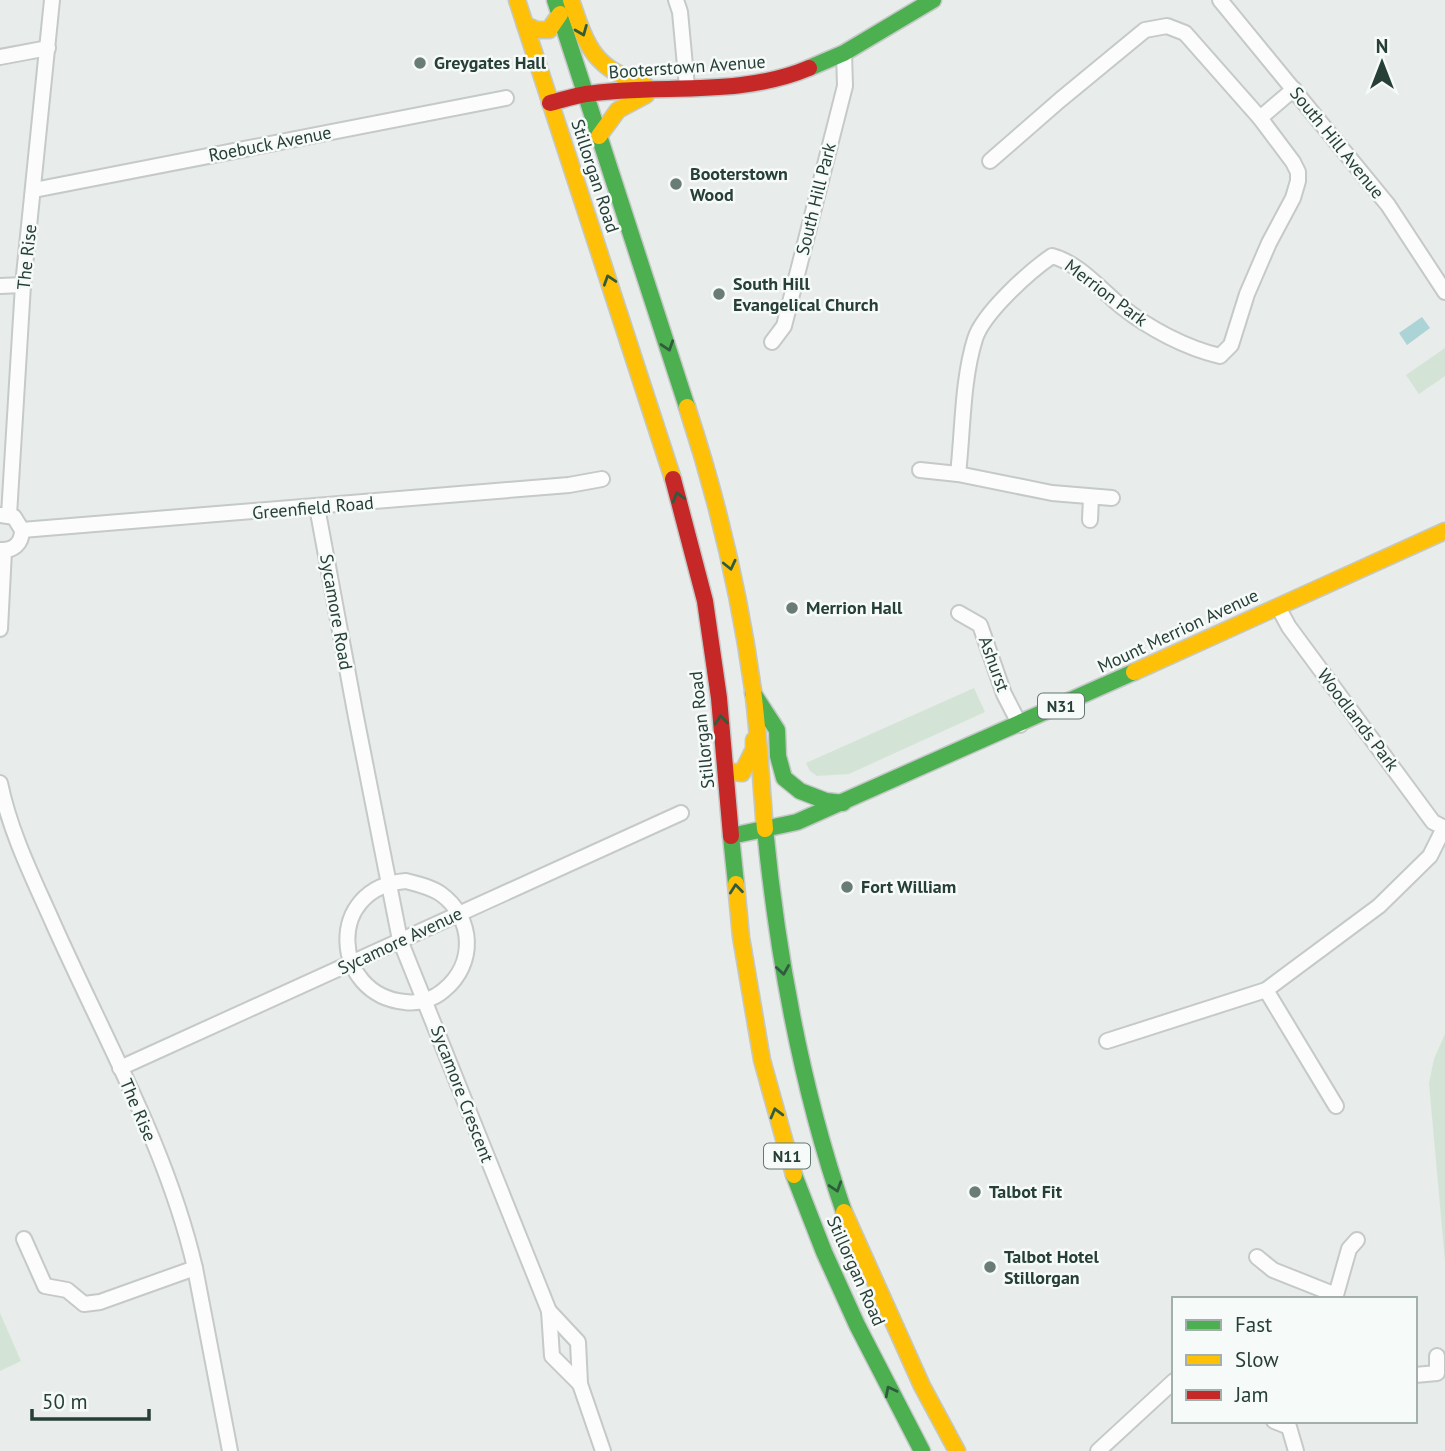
<svg xmlns="http://www.w3.org/2000/svg" width="1445" height="1451" font-family="'PT Sans',sans-serif">
  <style>
    .green { fill: #d3e4d7 }
    .water { fill: #acd3d6 }
    .lines { fill: none; stroke-linecap: round; stroke-linejoin: round }
    .street-casing { stroke: #c5c9c7; stroke-width: 18 }
    .fast-casing { stroke: #c4c9c7; stroke-width: 19 }
    .slow-casing { stroke: #c4c9c7; stroke-width: 19 }
    .jam-casing { stroke: #c4c9c7; stroke-width: 19 }
    .street { stroke: #fcfcfc; stroke-width: 14 }
    .fast { stroke: #4caf50; stroke-width: 16 }
    .slow { stroke: #ffc107; stroke-width: 16 }
    .jam { stroke: #c62828; stroke-width: 16 }
    .oneway { stroke: #305b3d }
    .poi-dot { fill: #6a7c76; stroke: #f6faf8; stroke-width: 2.5 }
    .labels { text-anchor: middle; stroke-width: 5; stroke-linejoin: round; paint-order: stroke }
    .shield { fill: #f6faf8; stroke: #647771; stroke-width: 2 }
    .shield-label { font-size: 16px; font-weight: bold; fill: #263f37 }
    .poi-label { font-size: 18px; font-weight: bold; fill: #263f37; stroke: #f6faf8; text-anchor: start }
    .street-label { font-size: 18px; fill: #263f37; stroke: #f6faf8 }
  </style>
  <rect width="100%" height="100%" fill="#e8ecea"/>
  <g class="green">
    <path d="M1445 348V376L1419 394 1406 375Z"/>
    <path d="M974 688 985 712 849 774 817 776 810 771 806 763Z"/>
    <path d="M1445 1034V1261L1429 1083 1434 1059Z"/>
    <path d="M0 1313 21 1361 0 1371Z"/>
  </g>
  <path class="water" d="M1422 317 1430 328 1407 345 1399 333Z"/>
  <g class="lines">
    <g class="street-casing">
      <g id="street">
        <path d="M676 0 680 12 687 87"/>
        <path d="M1220 0 1388 205 1445 292"/>
        <path d="M0 57 48 48"/>
        <path d="M1260 118 1294 89"/>
        <path d="M990 161 1060 100 1145 30 1167 26 1185 33 1260 118 1293 162 1298 172V181L1293 198 1269 243 1247 294 1231 345 1220 356C1186 348 1150 329 1122 307 1101 290 1079 263 1052 256 1030 271 983 313 975 339 962 381 963 430 958 474L1052 493 1112 498"/>
        <path d="M34 190 506 98"/>
        <path d="M0 286 23 285"/>
        <path d="M772 342 784 326 845 86 844 53"/>
        <path d="M920 470 958 474"/>
        <path d="M317 507 356 717 400 940 549 1311 552 1356 580 1384"/>
        <path d="M0 515 14 517 22 530C22 544 13 551 0 550"/>
        <path d="M9 515 23 285 52 0"/>
        <path d="M1090 520 1091 497"/>
        <path d="M22 530 569 485 602 479"/>
        <path d="M1278 607 1289 627 1433 822 1445 828"/>
        <path d="M959 613 980 625 1004 694 1020 725"/>
        <path d="M0 629 4 551"/>
        <path d="M0 783C10 832 33 878 53 923 103 1036 167 1147 195 1268L230 1451"/>
        <path d="M406 881C418 884 431 887 441 894 474 918 476 964 444 990 434 999 418 1004 405 1002 331 995 325 887 406 881Z"/>
        <path d="M1266 990 1336 1106"/>
        <path d="M1107 1041 1266 990 1379 906 1430 856 1444 828"/>
        <path d="M120 1068 681 813"/>
        <path d="M24 1239 45 1286 67 1290 84 1304 100 1302 195 1268"/>
        <path d="M1257 1257 1273 1270 1336 1295 1349 1249 1357 1240"/>
        <path d="M549 1311 578 1342 580 1384 603 1451"/>
        <path d="M1415 1375 1437 1373V1356"/>
        <path d="M1274 1421 1289 1427 1296 1451"/>
        <path d="M1098 1451 1174 1381"/>
      </g>
    </g>
    <g class="fast-casing">
      <g id="fast">
        <path d="M555 0 687 407"/>
        <path d="M809 68 844 53 933 0"/>
        <path d="M753 693 777 730 778 756 784 778 800 791 826 801 843 803"/>
        <path d="M765 829C778 960 801 1087 844 1212"/>
        <path d="M736 884 731 836 797 822 1134 672"/>
        <path d="M794 1175 824 1252 857 1325 922 1451"/>
      </g>
    </g>
    <g class="slow-casing">
      <g id="slow">
        <path d="M517 0 673 479"/>
        <path d="M571 0C588 51 594 67 646 86"/>
        <path d="M525 25 537 30H549L560 14"/>
        <path d="M599 136 618 110 646 95"/>
        <path d="M687 407C717 498 740 596 753 690 759 736 761 783 765 829"/>
        <path d="M1134 672 1445 531"/>
        <path d="M726 768 732 772 742 773 754 749V740"/>
        <path d="M736 884 741 937 762 1060 794 1175"/>
        <path d="M844 1212 922 1386 957 1451"/>
      </g>
    </g>
    <g class="jam-casing">
      <g id="jam">
        <path d="M550 103C562 100 574 96 586 94 660 83 738 98 809 68"/>
        <path d="M673 479 705 601 719 698 731 836"/>
      </g>
    </g>
    <use href="#street" class="street"/>
    <use href="#fast" class="fast"/>
    <use href="#slow" class="slow"/>
    <use href="#jam" class="jam"/>
  </g>
  <defs><path id="oneway-chevron" d="M-2-3.5L2.5 0L-2 3.5" fill="none" stroke-width="1.6" stroke-linecap="round" stroke-linejoin="round" transform="scale(1.75)"/></defs>
  <g class="oneway">
    <use href="#oneway-chevron" transform="translate(582 31) rotate(68)"/>
    <use href="#oneway-chevron" transform="translate(609 280) rotate(-108)"/>
    <use href="#oneway-chevron" transform="translate(668 346) rotate(72)"/>
    <use href="#oneway-chevron" transform="translate(678 497) rotate(-106)"/>
    <use href="#oneway-chevron" transform="translate(730 565) rotate(77)"/>
    <use href="#oneway-chevron" transform="translate(721 720) rotate(-95)"/>
    <use href="#oneway-chevron" transform="translate(736 889) rotate(-96)"/>
    <use href="#oneway-chevron" transform="translate(783 970) rotate(81)"/>
    <use href="#oneway-chevron" transform="translate(776 1113) rotate(-105)"/>
    <use href="#oneway-chevron" transform="translate(836 1187) rotate(72)"/>
    <use href="#oneway-chevron" transform="translate(890 1391) rotate(-117)"/>
  </g>
  <g class="poi-dot">
    <circle cx="420" cy="63" r="7"/>
    <circle cx="676" cy="184" r="7"/>
    <circle cx="719" cy="294" r="7"/>
    <circle cx="792" cy="608" r="7"/>
    <circle cx="847" cy="887" r="7"/>
    <circle cx="975" cy="1192" r="7"/>
    <circle cx="990" cy="1267" r="7"/>
  </g>
  <g class="labels">
    <g class="shield">
      <rect x="1038" y="693.5" width="46" height="25" rx="5"/>
      <rect x="764" y="1143.5" width="46" height="25" rx="5"/>
    </g>
    <g class="shield-label">
      <text x="1061" y="712">N31</text>
      <text x="787" y="1162">N11</text>
    </g>
    <g class="poi-label">
      <text x="434" y="69">Greygates Hall</text>
      <text x="690" y="180">Booterstown<tspan x="690" dy="21">Wood</tspan></text>
      <text x="733" y="290">South Hill<tspan x="733" dy="21">Evangelical Church</tspan></text>
      <text x="806" y="614">Merrion Hall</text>
      <text x="861" y="893">Fort William</text>
      <text x="989" y="1198">Talbot Fit</text>
      <text x="1004" y="1263">Talbot Hotel<tspan x="1004" dy="21">Stillorgan</tspan></text>
    </g>
    <g class="street-label">
      <text transform="translate(687 67) rotate(-4)" y="6">Booterstown Avenue</text>
      <text transform="translate(1337 143) rotate(51)" y="6">South Hill Avenue</text>
      <text transform="translate(270 144) rotate(-11)" y="6">Roebuck Avenue</text>
      <text transform="translate(595 176) rotate(72)" y="6">Stillorgan Road</text>
      <text transform="translate(816 199) rotate(-76)" y="6">South Hill Park</text>
      <text transform="translate(27 257) rotate(-84)" y="6">The Rise</text>
      <text transform="translate(1106 293) rotate(37)" y="6">Merrion Park</text>
      <text transform="translate(313 508) rotate(-5)" y="6">Greenfield Road</text>
      <text transform="translate(336 612) rotate(80)" y="6">Sycamore Road</text>
      <text transform="translate(1178 631) rotate(-25)" y="6">Mount Merrion Avenue</text>
      <text transform="translate(994 664) rotate(70)" y="6">Ashurst</text>
      <text transform="translate(1358 720) rotate(53)" y="6">Woodlands Park</text>
      <text transform="translate(702 730) rotate(-96)" y="6">Stillorgan Road</text>
      <text transform="translate(400 941) rotate(-25)" y="6">Sycamore Avenue</text>
      <text transform="translate(462 1094) rotate(69)" y="6">Sycamore Crescent</text>
      <text transform="translate(138 1110) rotate(67)" y="6">The Rise</text>
      <text transform="translate(856 1271) rotate(66)" y="6">Stillorgan Road</text>
    </g>
  </g>
  <rect x="1172" y="1297" width="245" height="126" fill="#f6faf8" stroke="#a3afab" stroke-width="2"/>
  <rect x="1186" y="1320" width="35" height="10" fill="#4caf50" stroke="#a3afab" stroke-width="2"/>
  <text x="1235" y="1332" font-size="21" fill="#263f37">Fast</text>
  <rect x="1186" y="1355" width="35" height="10" fill="#ffc107" stroke="#a3afab" stroke-width="2"/>
  <text x="1235" y="1367" font-size="21" fill="#263f37">Slow</text>
  <rect x="1186" y="1390" width="35" height="10" fill="#c62828" stroke="#a3afab" stroke-width="2"/>
  <text x="1235" y="1402" font-size="21" fill="#263f37">Jam</text>
  <g transform="translate(1382 63)" stroke="#f6faf8" stroke-width="5" paint-order="stroke">
  <path d="M0-5L12 26L0 18L-12 26Z" fill="#263f37"/>
  <text y="-10" font-size="19" font-weight="bold" text-anchor="middle" fill="#263f37">N</text>
  </g>
  <path d="M32 1409v10h117v-10" fill="none" stroke="#263f37" stroke-width="3.5"/>
  <text x="42" y="1409" font-size="21" fill="#263f37" stroke="#f6faf8" stroke-width="5" paint-order="stroke">50 m</text>
</svg>
